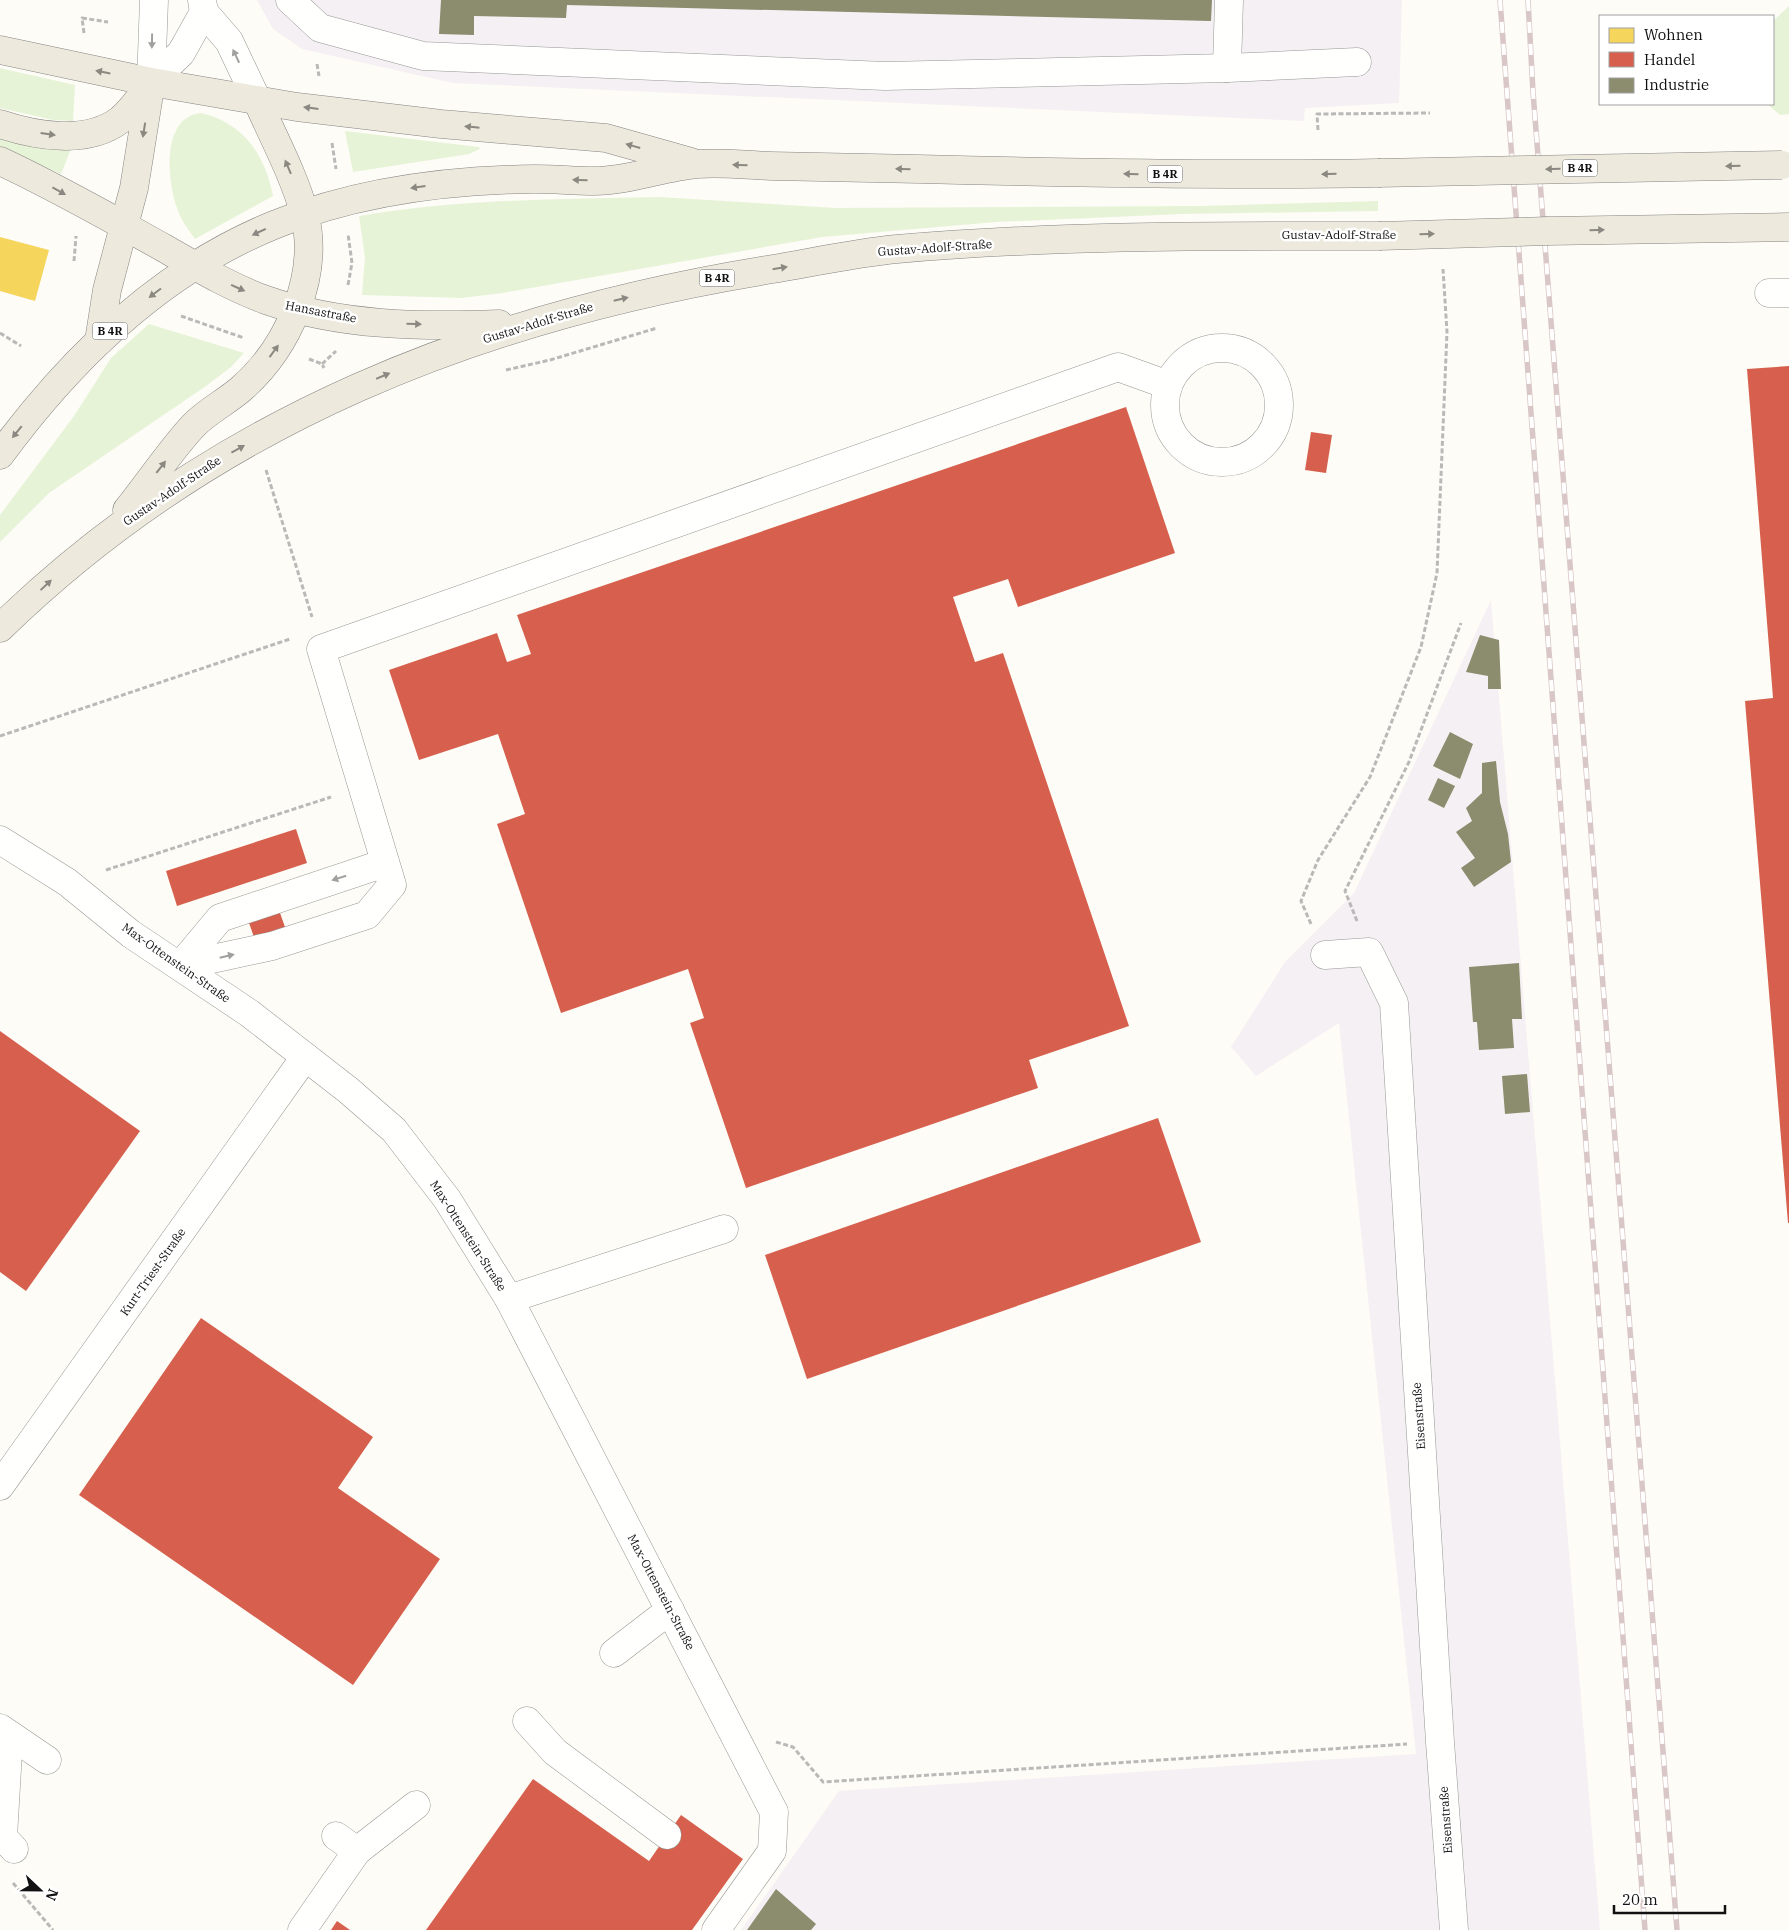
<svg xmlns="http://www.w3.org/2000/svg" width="1789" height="1930" font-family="'IBM Plex Serif',serif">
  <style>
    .industrial { fill: #f5f0f3 }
    .green { fill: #e7f3d7 }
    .homes { fill: #f6d55c }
    .shops { fill: #d6604d }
    .industry { fill: #8c8c6e }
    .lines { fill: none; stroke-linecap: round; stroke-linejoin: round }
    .minor-casing { stroke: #979795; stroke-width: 29 }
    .major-casing { stroke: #858482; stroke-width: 29 }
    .path { stroke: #b9b9b8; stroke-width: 3; stroke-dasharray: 5 2.5; stroke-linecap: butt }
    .minor { stroke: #fffffe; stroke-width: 28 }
    .major { stroke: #ede9dc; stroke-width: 28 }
    .rail-casing { stroke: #d9c6c7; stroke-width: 5.5 }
    .rail { stroke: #fff; stroke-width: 4; stroke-dasharray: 11; stroke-linecap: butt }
    .major-bridge-casing { stroke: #858482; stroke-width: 29; stroke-linecap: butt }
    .major-bridge { stroke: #ede9dc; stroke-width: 28 }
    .oneway { fill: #a0a09f }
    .oneway2 { fill: #8a8881 }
    .labels { text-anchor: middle; stroke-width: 5; stroke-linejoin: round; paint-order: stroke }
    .shield { fill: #fff; stroke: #585858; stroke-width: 1 }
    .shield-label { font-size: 11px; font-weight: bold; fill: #111 }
    .street-label { font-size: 12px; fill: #111; stroke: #fff }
  </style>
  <rect width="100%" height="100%" fill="#fdfcf7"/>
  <g class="industrial">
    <path d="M257 0H1402L1399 103 1305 108 1304 121 453 83 302 49 273 29Z"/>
    <path d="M1491 600 1600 1930H741L839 1791 1416 1754 1339 1023 1256 1076 1231 1047 1285 962 1354 893Z"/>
  </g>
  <g class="green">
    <path d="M1789 6V114L1780 115 1767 104H1773V21Z"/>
    <path d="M0 68 75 85 73 121 53 120 0 108Z"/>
    <path d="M201 113C244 123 265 155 273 196L195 239C188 229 180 219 177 208 167 180 161 117 201 113Z"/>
    <path d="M345 131 479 147 480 149 469 154 353 172Z"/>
    <path d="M0 137 71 149 61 174 0 147Z"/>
    <path d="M660 197 835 208 1201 206 1378 201V211L1181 214 996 222 822 237 503 293 462 298 362 295 365 257 359 216C459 199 560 199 660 197Z"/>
    <path d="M149 324 244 353 231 367 206 386 49 493 0 542V515L74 416 111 358Z"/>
  </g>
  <path class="homes" d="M0 237 49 250 35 301 0 291Z"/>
  <g class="shops">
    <path d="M1789 366V1223H1788L1745 701 1773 698 1747 369Z"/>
    <path d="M1126 407 1175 553 1018 607 1008 579 953 597 975 662 1003 653 1129 1026 1029 1060 1038 1088 746 1188 690 1023 704 1018 688 969 561 1013 497 824 525 814 498 734 419 760 389 670 497 633 507 662 531 654 517 615Z"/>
    <path d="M1311 432 1332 435 1326 473 1305 470Z"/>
    <path d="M296 829 307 863 177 906 166 871Z"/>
    <path d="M279 910 286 930 255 940 248 920Z"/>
    <path d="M0 1031 140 1131 26 1291 0 1272Z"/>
    <path d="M1158 1118 1201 1242 807 1379 765 1255Z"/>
    <path d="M201 1318 373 1437 338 1488 440 1559 353 1685 79 1495Z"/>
    <path d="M533 1779 649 1861 681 1815 743 1859 692 1930H426Z"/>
    <path d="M337 1921 350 1930H331Z"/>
  </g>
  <g class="industry">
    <path d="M441 0H1212L1211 21 567 5 566 18 474 16V35L439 34Z"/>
    <path d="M1480 635 1499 640 1501 689H1488V676L1466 672Z"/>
    <path d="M1450 732 1473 744 1460 779 1433 766Z"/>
    <path d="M1496 761 1500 802 1508 834 1511 862 1474 887 1461 868 1475 858 1456 832 1472 821 1466 808 1482 793V763Z"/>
    <path d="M1438 778 1455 786 1444 808 1428 800Z"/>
    <path d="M1519 963 1522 1019H1512L1514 1048 1479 1050 1477 1022H1473L1469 967Z"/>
    <path d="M1527 1074 1530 1112 1505 1114 1502 1076Z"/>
    <path d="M776 1889 816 1924 811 1930H747Z"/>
  </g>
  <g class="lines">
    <g class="minor-casing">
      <g id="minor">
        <path d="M202 0 204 12 229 41 257 100"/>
        <path d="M290 0 320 28 423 56 885 76 1227 68 1357 62"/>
        <path d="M1227 68 1229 0"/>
        <path d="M151 82 181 53 204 12"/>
        <path d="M151 82 154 0"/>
        <path d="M1769 293H1789"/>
        <circle cx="1222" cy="405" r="57"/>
        <path d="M0 840 67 882 131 934 249 1013 348 1090 394 1130 447 1199 509 1299 774 1812 772 1851 716 1930"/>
        <path d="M1325 955 1369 952 1394 1003 1440 1742 1454 1930"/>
        <path d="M180 966 272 946 367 915 392 885 321 649 1118 367 1168 385"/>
        <path d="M180 966 220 918 385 863"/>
        <path d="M509 1299 724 1229"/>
        <path d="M0 1486 305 1057"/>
        <path d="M614 1653 670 1610"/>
        <path d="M527 1721 555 1752 667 1835"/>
        <path d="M0 1728 47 1760"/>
        <path d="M9 1735 3 1837 14 1849"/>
        <path d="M336 1836 357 1851"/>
        <path d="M302 1930 357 1851 416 1805"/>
      </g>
    </g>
    <g class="major-casing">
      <g id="major">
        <path d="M0 50 151 82 297 107 441 124 606 138 691 162"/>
        <path d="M0 124C36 136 87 145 120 120 132 110 141 97 150 84"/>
        <path d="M0 161C56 187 110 218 164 248 197 267 230 287 266 300 340 326 422 327 499 324"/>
        <path d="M1548 231 1789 227"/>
        <path d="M99 341 107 290 134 188 151 82"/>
        <path d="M0 455C72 357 161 271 274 225 357 191 447 180 535 179 555 179 575 181 594 181 629 181 663 167 697 164 721 162 746 165 771 166 820 167 869 168 919 169 1072 173 1225 176 1378 173"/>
        <path d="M127 510C149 483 169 452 193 426 206 412 226 402 241 389 288 348 321 275 304 212 293 173 273 137 257 100"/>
        <path d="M0 628C215 419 481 316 773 269 814 262 856 253 897 249 1057 235 1218 236 1379 236"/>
      </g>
    </g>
    <g class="path">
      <path d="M84 33 82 18 108 22"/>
      <path d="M317 64 319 76"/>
      <path d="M1318 130 1317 114 1430 113"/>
      <path d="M332 143 336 169"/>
      <path d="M74 261 76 236"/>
      <path d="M348 285 352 263 348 234"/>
      <path d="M181 316 244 338"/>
      <path d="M0 333 21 346"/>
      <path d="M309 359 322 364 324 368"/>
      <path d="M322 364 336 351"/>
      <path d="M506 370 550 360 657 328"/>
      <path d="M266 470 312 617"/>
      <path d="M0 736 290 639"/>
      <path d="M106 870 331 797"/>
      <path d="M1357 921 1345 891 1409 762 1461 623"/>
      <path d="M1311 924 1301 901 1318 860 1370 777 1421 647 1437 573 1447 332 1443 269"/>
      <path d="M776 1742 793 1747 823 1782 1407 1744"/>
      <path d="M13 1883 53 1930"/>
    </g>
    <use href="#minor" class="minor"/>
    <use href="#major" class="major"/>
    <g class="rail-casing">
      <g id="rail">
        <path d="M1500 0 1645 1930"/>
        <path d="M1528 0 1533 92 1677 1930"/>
      </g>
    </g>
    <use href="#rail" class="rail"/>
    <g class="major-bridge-casing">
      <g id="major-bridge">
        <path d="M1378 173 1782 165"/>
        <path d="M1379 236 1548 231"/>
      </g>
    </g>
    <use href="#major-bridge" class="major-bridge"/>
  </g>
  <defs><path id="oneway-solid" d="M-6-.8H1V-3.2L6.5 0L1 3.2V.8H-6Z" transform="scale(1.25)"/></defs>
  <g class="oneway">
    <use href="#oneway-solid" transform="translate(152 41) rotate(91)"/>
    <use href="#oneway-solid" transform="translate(236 56) rotate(-115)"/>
    <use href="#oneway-solid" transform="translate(339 878) rotate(162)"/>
    <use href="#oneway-solid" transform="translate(227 956) rotate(-13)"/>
  </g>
  <g class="oneway2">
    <use href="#oneway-solid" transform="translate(103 72) rotate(-169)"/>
    <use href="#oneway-solid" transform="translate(311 108) rotate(-173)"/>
    <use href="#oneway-solid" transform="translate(472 127) rotate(-174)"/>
    <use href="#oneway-solid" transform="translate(144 130) rotate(99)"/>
    <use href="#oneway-solid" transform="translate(48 134) rotate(8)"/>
    <use href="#oneway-solid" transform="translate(633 146) rotate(-164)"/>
    <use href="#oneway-solid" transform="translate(740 165) rotate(-179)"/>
    <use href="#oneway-solid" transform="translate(1733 166) rotate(179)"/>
    <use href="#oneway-solid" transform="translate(288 167) rotate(-113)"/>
    <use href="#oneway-solid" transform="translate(903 169) rotate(-179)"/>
    <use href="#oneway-solid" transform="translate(1553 169) rotate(179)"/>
    <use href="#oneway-solid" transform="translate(1131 174) rotate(-179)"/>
    <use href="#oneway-solid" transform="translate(1329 174) rotate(179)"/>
    <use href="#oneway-solid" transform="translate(580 180) rotate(-178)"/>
    <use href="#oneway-solid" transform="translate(418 187) rotate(172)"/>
    <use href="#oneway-solid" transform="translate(59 191) rotate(29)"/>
    <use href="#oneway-solid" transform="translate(1597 230) rotate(-1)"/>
    <use href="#oneway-solid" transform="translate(259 232) rotate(155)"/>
    <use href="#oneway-solid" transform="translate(1427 234) rotate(-2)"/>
    <use href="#oneway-solid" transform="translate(780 268) rotate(-9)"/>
    <use href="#oneway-solid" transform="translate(238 288) rotate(24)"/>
    <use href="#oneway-solid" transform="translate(155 293) rotate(143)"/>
    <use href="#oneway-solid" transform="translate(621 299) rotate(-13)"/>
    <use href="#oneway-solid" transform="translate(414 324) rotate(2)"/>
    <use href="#oneway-solid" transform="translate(274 351) rotate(-54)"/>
    <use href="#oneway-solid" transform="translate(383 376) rotate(-23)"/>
    <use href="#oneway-solid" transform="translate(17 432) rotate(129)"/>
    <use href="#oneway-solid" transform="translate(238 449) rotate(-29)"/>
    <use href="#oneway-solid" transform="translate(161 467) rotate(-52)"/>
    <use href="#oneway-solid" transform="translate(46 585) rotate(-43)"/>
  </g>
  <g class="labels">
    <g class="shield">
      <rect x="1562.5" y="159.5" width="35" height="17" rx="4"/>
      <rect x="1147.5" y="165.5" width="35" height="17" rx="4"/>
      <rect x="699.5" y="269.5" width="35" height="17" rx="4"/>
      <rect x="92.5" y="322.5" width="35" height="17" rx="4"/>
    </g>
    <g class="shield-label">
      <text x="1580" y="172">B 4R</text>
      <text x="1165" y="178">B 4R</text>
      <text x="717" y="282">B 4R</text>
      <text x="110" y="335">B 4R</text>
    </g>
    <g class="street-label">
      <text x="1339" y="239">Gustav-Adolf-Straße</text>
      <text transform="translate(935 248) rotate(-4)" y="4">Gustav-Adolf-Straße</text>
      <text transform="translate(321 312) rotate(11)" y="4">Hansastraße</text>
      <text transform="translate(538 323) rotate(-17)" y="4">Gustav-Adolf-Straße</text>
      <text transform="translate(172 491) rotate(-34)" y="4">Gustav-Adolf-Straße</text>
      <text transform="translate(176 963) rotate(35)" y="4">Max-Ottenstein-Straße</text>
      <text transform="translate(468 1236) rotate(57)" y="4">Max-Ottenstein-Straße</text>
      <text transform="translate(153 1272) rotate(-55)" y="4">Kurt-Triest-Straße</text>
      <text transform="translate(1419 1416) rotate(-94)" y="4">Eisenstraße</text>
      <text transform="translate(661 1592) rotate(62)" y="4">Max-Ottenstein-Straße</text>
      <text transform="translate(1446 1820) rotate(-94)" y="4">Eisenstraße</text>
    </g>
  </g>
  <rect x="1599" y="15" width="175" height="90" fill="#ffffff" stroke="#a0a0a0"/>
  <rect x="1609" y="28" width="25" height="15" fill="#f6d55c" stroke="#a0a0a0"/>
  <text x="1644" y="40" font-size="15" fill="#111111">Wohnen</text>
  <rect x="1609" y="52" width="25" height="15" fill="#d6604d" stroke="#a0a0a0"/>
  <text x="1644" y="65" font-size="15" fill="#111111">Handel</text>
  <rect x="1609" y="78" width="25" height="15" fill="#8c8c6e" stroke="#a0a0a0"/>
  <text x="1644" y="90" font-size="15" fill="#111111">Industrie</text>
  <g transform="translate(40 1890) rotate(112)" stroke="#ffffff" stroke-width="4" paint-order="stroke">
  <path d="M0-4L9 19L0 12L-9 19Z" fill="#111111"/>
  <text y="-8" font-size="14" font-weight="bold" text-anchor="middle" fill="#111111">N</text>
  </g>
  <path d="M1614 1905v8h111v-8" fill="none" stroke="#111111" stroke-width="2.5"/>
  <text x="1622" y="1905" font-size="15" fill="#111111" stroke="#ffffff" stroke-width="4" paint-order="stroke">20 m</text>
</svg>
